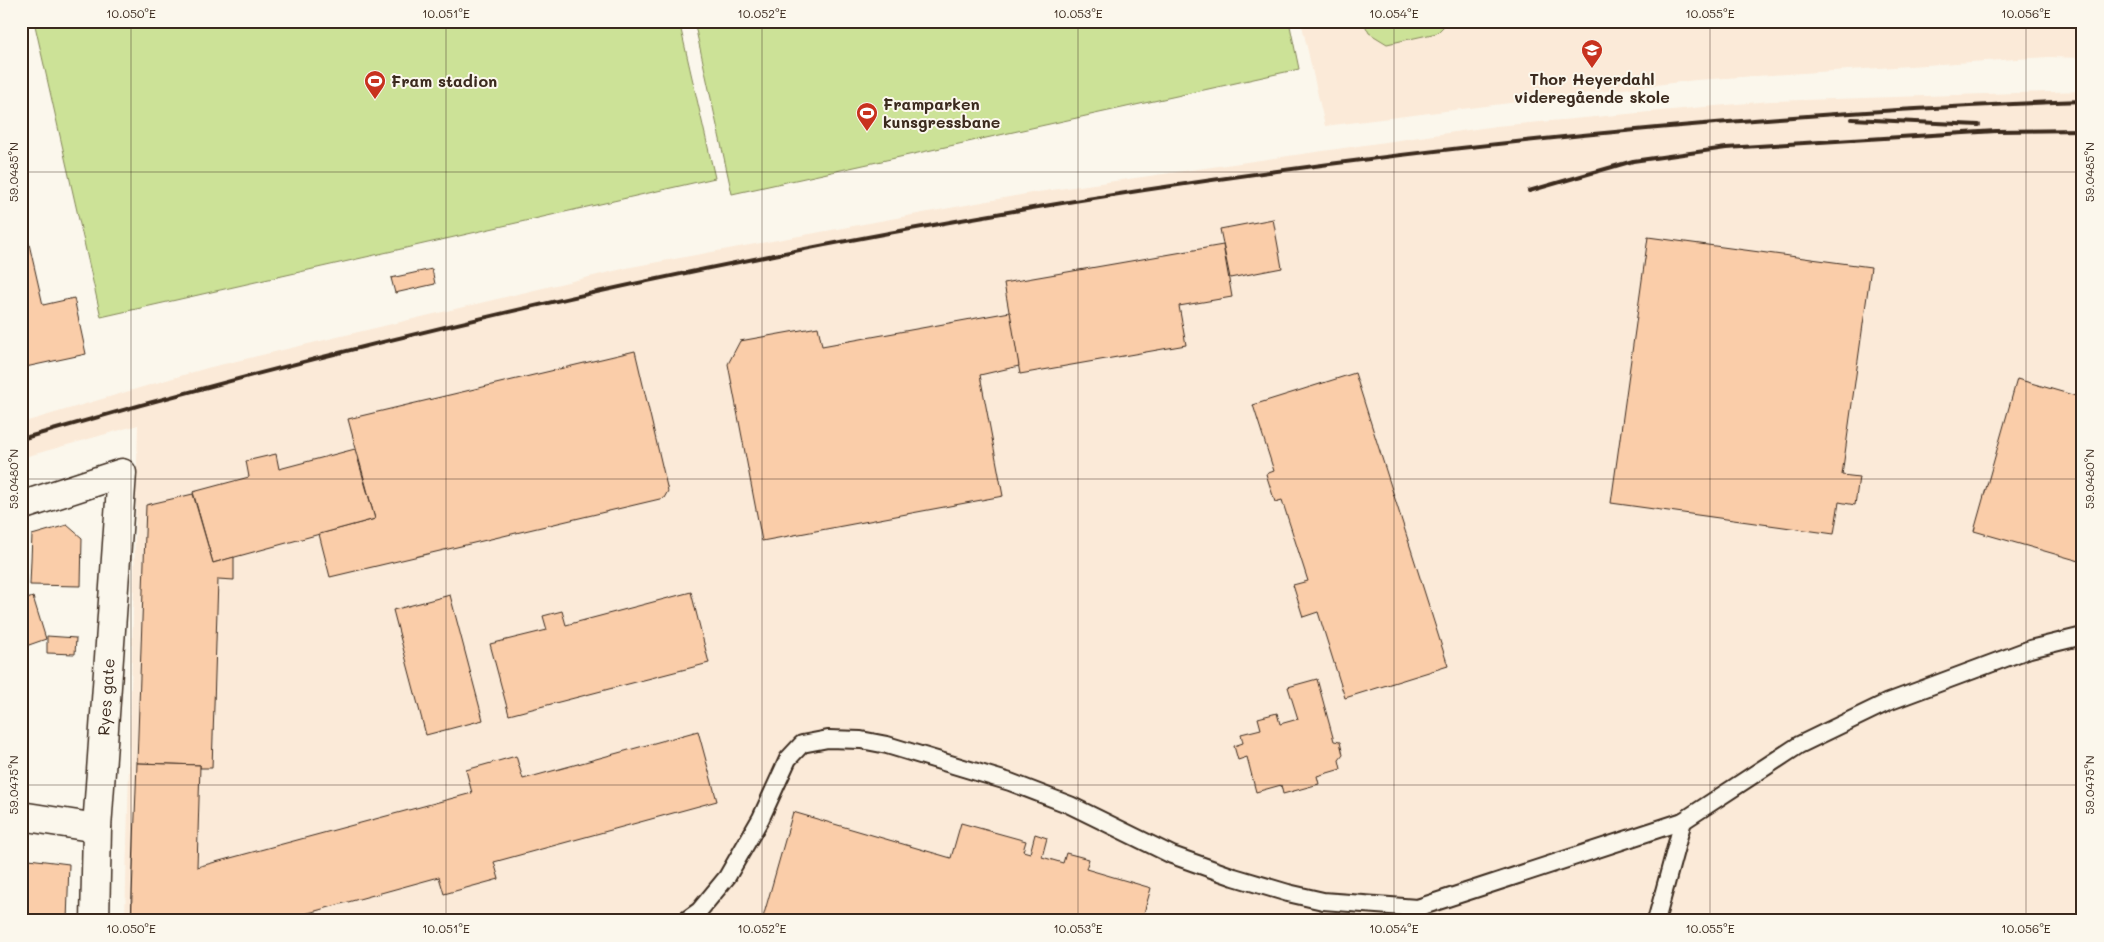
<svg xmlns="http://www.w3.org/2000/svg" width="2104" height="942" font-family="Mali,sans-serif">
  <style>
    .built { fill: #fbead8 }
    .green { fill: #cce297; stroke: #84865a }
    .building { fill: #facda9; stroke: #3b2a1e }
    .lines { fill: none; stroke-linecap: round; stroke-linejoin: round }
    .service-casing { stroke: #3b2a1e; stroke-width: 20 }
    .minor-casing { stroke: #3b2a1e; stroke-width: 31 }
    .service { stroke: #fbf7ec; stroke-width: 16 }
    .minor { stroke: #fbf7ec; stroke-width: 28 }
    .rail { stroke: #3b2a1e; stroke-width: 4 }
    .ticks { fill: none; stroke: #3b2a1e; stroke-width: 1; stroke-opacity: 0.45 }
    .labels { text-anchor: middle; stroke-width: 4; stroke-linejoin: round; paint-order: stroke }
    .poi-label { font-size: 16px; font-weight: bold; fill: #3b2a1e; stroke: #fbf7ec; text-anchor: start }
    .street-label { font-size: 16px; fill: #3b2a1e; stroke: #fbf7ec }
    .neatline { fill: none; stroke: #3b2a1e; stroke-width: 2 }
    .ticks-label { font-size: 12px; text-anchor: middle; fill: #3b2a1e }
  </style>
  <rect width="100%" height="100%" fill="#fbf7ec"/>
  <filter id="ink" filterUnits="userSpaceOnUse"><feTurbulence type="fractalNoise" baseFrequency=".02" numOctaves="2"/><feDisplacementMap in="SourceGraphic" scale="10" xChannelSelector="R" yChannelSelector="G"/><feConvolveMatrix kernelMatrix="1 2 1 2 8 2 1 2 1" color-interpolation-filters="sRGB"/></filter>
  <g filter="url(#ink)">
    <g class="built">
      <path d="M1301 21H2083V58L2048 57 1696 80 1325 126Z"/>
      <path d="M2083 91V921H125L138 425 21 458V423L207 368 631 267 1031 193 1496 126 1770 101Z"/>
    </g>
    <g class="green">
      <path d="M34 21H679L715 178 101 317Z"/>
      <path d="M694 21H1289L1299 69 732 194Z"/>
      <path d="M1363 21H1449L1437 33 1387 44 1369 33Z"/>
    </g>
    <g class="building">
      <path d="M21 209 43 305 74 298 86 354 21 368Z"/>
      <path d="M1273 219 1282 268 1230 278 1220 229Z"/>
      <path d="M1648 237 1871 267 1842 475 1859 477 1855 505 1839 502 1834 534 1611 503Z"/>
      <path d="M1223 245 1232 297 1179 306 1186 345 1020 374 1004 283Z"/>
      <path d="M432 269 435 284 395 293 391 278Z"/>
      <path d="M1010 312 1019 366 980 375 1003 496 762 541 728 364 740 341 818 327 822 346Z"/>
      <path d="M635 351 668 491 664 498 330 577 319 534 375 519 348 419Z"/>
      <path d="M1355 373 1448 666 1345 698 1318 612 1303 617 1293 585 1308 581 1282 500 1275 502 1266 474 1274 471 1253 405Z"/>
      <path d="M2017 379 2083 398V562L1974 531Z"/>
      <path d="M355 449 375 519 213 563 193 492 249 477 246 461 276 454 279 469Z"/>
      <path d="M193 494 213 563 234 557V580L218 579 212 768H200V765L137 763 146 505Z"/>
      <path d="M67 525 82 538 81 586 30 585 32 535Z"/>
      <path d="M691 592 709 663 509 715 490 644 547 630 543 616 562 611 566 625Z"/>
      <path d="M450 595 483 720 426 735 393 610Z"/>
      <path d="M33 597 46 639 26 646 21 630V601Z"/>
      <path d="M47 636 76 638 75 654 47 653Z"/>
      <path d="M1317 679 1334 741 1340 742 1343 755 1339 760 1341 769 1317 776 1319 784 1283 794 1281 785 1256 792 1247 757 1238 760 1234 746 1243 743 1241 734 1261 729 1258 718 1277 713 1280 724 1298 719 1288 687Z"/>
      <path d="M698 731 717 801 494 862 499 879 444 894 439 877 279 921H131L137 763 200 765 197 867 472 793 466 770 516 756 523 779Z"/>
      <path d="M793 812 951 858 961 823 1026 841 1023 851 1030 853 1035 834 1047 838 1042 857 1063 863 1066 853 1089 859 1086 869 1151 888 1144 913 1169 921H762Z"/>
      <path d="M21 858 69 864 67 921H24Z"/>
    </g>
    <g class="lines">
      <g class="service-casing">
        <g id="service">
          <path d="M685 921 699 911 727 877 761 818 788 759 802 744 828 739 861 740 887 745 1010 782 1070 805 1172 855 1234 877 1288 893 1323 901 1417 908 1683 821 1799 745 1888 702 2030 649 2083 636"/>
          <path d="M1656 921 1683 821"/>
        </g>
      </g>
      <g class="minor-casing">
        <g id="minor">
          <path d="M21 506 122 473 97 828 95 921"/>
          <path d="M21 816 97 828"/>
        </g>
      </g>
      <use href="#service" class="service"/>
      <use href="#minor" class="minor"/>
      <g class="rail">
        <path d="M1852 119 1979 125"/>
        <path d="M1529 191 1633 161 1726 148 1996 131 2081 130"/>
        <path d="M21 439C692 244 1384 127 2083 101"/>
      </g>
    </g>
  </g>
  <path class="ticks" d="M131 21V921M446 21V921M762 21V921M1078 21V921M1394 21V921M1710 21V921M2026 21V921M21 172H2083M21 479H2083M21 785H2083"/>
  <defs>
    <g id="school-pin" transform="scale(1.125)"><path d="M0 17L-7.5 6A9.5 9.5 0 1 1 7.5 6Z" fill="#c8321e" stroke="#fbf7ec"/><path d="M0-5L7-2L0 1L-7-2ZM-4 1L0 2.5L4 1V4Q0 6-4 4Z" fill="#fff"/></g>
    <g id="stadium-pin" transform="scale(1.125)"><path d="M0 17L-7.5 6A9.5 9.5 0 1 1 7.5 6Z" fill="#c8321e" stroke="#fbf7ec"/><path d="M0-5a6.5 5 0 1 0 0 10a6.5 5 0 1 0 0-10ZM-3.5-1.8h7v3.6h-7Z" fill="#fff"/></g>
  </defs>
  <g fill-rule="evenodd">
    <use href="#school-pin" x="1592" y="50"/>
    <use href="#stadium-pin" x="375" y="81"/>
    <use href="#stadium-pin" x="867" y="113"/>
  </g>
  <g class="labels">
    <g class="poi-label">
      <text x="1592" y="85" text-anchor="middle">Thor Heyerdahl<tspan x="1592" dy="18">videregående skole</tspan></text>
      <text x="391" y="87">Fram stadion</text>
      <text x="883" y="110">Framparken<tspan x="883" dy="18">kunsgressbane</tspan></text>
    </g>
    <g class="street-label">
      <text transform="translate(106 697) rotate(-86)" y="6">Ryes gate</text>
    </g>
  </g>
  <rect width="2104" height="942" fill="none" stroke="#fbf7ec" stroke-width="55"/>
  <rect x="28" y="28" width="2048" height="886" class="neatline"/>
  <g class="ticks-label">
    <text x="131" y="18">10.050°E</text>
    <text x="446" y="18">10.051°E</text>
    <text x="762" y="18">10.052°E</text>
    <text x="1078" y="18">10.053°E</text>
    <text x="1394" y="18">10.054°E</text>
    <text x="1710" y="18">10.055°E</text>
    <text x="2026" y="18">10.056°E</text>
    <text transform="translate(14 172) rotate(-90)" y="4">59.0485°N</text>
    <text transform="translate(2090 172) rotate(-90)" y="4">59.0485°N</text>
    <text transform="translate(14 479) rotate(-90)" y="4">59.0480°N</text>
    <text transform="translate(2090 479) rotate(-90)" y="4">59.0480°N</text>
    <text transform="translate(14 785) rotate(-90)" y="4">59.0475°N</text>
    <text transform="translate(2090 785) rotate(-90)" y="4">59.0475°N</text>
    <text x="131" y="933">10.050°E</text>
    <text x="446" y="933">10.051°E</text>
    <text x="762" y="933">10.052°E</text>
    <text x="1078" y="933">10.053°E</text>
    <text x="1394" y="933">10.054°E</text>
    <text x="1710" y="933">10.055°E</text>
    <text x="2026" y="933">10.056°E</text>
  </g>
</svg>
